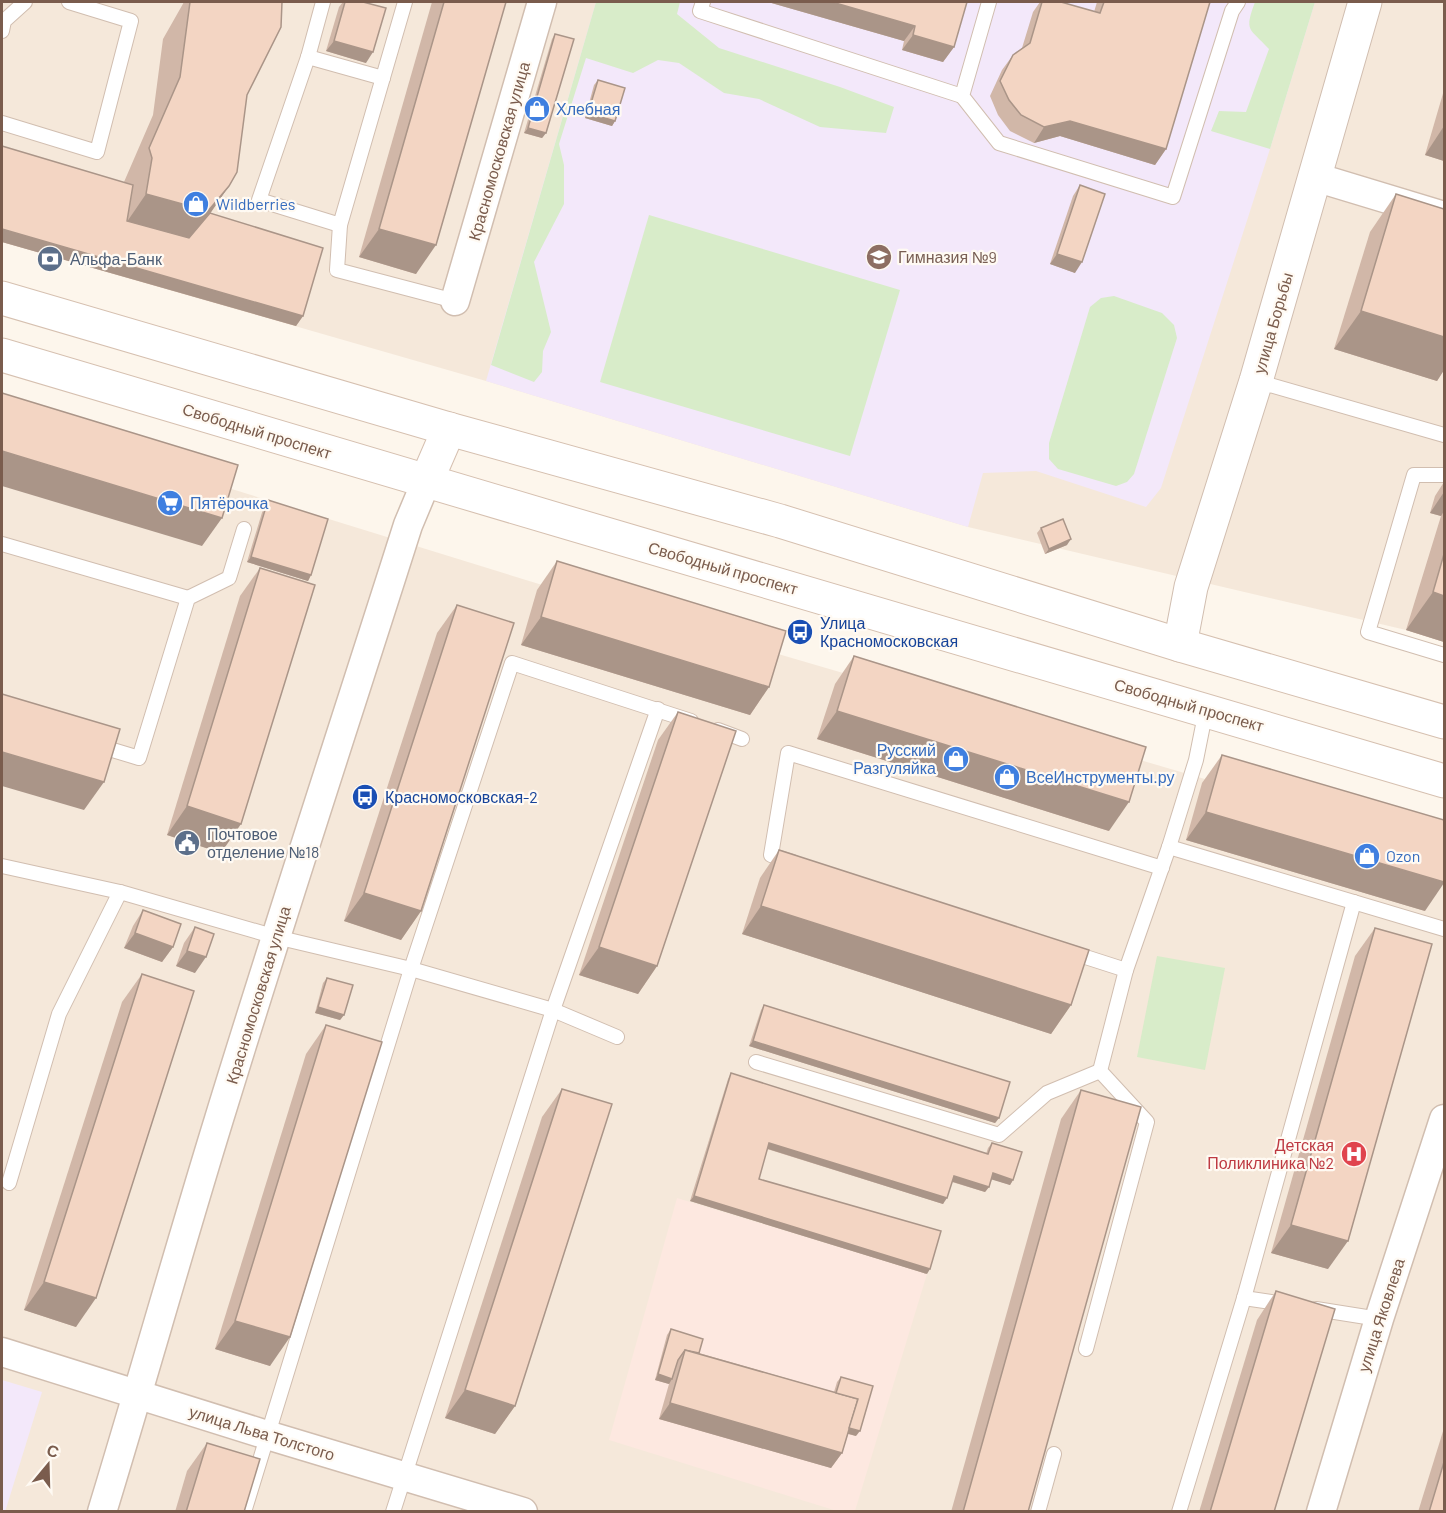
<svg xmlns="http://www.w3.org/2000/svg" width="1446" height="1513" font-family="Barlow,sans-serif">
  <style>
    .residential { fill: #f5e8da }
    .commercial { fill: #fde8e0 }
    .education { fill: #f3e8fa }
    .green { fill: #d8ecc9 }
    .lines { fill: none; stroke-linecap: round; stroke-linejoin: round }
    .service-casing { stroke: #d1beb0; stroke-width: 16 }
    .minor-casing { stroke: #d1beb0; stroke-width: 31 }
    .tertiary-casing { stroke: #d1beb0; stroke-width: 35 }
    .secondary-casing { stroke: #d6c0b0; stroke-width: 35 }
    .service { stroke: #fff; stroke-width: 14 }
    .minor { stroke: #fff; stroke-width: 28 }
    .tertiary { stroke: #fff; stroke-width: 33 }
    .secondary { stroke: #fff; stroke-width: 33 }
    .wall { fill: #d1b7a8 }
    .shaded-wall { fill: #aa9588 }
    .building { fill: #f3d5c3; stroke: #aa9588; stroke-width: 1.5 }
    .labels { text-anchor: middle; stroke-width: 4.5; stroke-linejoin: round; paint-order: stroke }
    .shop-label { font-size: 16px; fill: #366cbe; stroke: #fffaf3; text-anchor: start }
    .street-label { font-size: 16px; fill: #7a5c4d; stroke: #fffaf3 }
    .education-label { font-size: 16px; fill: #785e54; stroke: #fffaf3; text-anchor: start }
    .service-label { font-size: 16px; fill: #4e5e75; stroke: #fffaf3; text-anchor: start }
    .transit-label { font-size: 16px; fill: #164399; stroke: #fffaf3; text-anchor: start }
    .health-label { font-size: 16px; fill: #be3a42; stroke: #fffaf3; text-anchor: end }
  </style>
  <rect width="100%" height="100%" fill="#fdf6ec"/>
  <g class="residential">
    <path d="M2 2H1444V642L1406 630 968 527 486 381 2 242Z"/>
    <path d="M2 418 539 584 1444 849V1511H2Z"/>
  </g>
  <path class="commercial" d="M677 1198 927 1274 855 1511H837L609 1440Z"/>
  <g class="education">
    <path d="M596 2H1315L1270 149 1161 488 1146 507 1036 471 983 473 968 527 486 381Z"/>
    <path d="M2 1380 42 1392 5 1512 2 1511Z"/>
  </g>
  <g class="green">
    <path d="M596 2H680L677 14 719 48 840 87 894 107 886 133 820 127 759 99 724 93 679 63 658 60 633 73 586 58 559 144 564 165V204L534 262 551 332 543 351 542 372 534 382 491 365Z"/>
    <path d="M1255 2H1315L1270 149 1211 131 1219 111 1246 112 1269 49C1249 27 1244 32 1255 2Z"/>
    <path d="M649 215 900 290 850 456 600 382Z"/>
    <path d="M1114 296 1162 313 1174 325 1177 338 1134 474 1127 482 1116 486 1058 469 1049 459V443L1090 307 1101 298Z"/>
    <path d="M1157 956 1225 968 1205 1070 1137 1057Z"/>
  </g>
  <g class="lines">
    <g class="service-casing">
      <g id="service">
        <path d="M323 2 308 57 259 200 340 225 405 2"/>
        <path d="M703 2 700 11 962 96"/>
        <path d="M989 2 962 96 999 143 1173 197 1232 11 1238 2"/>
        <path d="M2 31 4 21 25 2"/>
        <path d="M308 57 383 78"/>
        <path d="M2 123 97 152 131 21 69 2"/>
        <path d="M340 225 337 270 455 301"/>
        <path d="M1256 381 1444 435"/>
        <path d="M1444 475H1414L1368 632 1444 655"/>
        <path d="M2 544 188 598"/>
        <path d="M718 730 742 739"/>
        <path d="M96 745 139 758 188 598 229 578 244 529"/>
        <path d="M1169 847 1444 929"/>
        <path d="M793 862 771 855 788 753 1162 868"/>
        <path d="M2 866 120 892 276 937 411 969 553 1010 617 1037"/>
        <path d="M1070 952 1126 970"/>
        <path d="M756 1062 999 1135 1047 1093 1100 1071"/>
        <path d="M9 1183 59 1014 120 892"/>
        <path d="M1244 1298 1285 1304"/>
        <path d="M1316 1309 1379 1319"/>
        <path d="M1086 1349 1147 1122 1100 1071 1126 970 1169 847 1196 760 1206 710"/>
        <path d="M244 1512 411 969 512 663 691 721"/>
        <path d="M393 1512 553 1010 658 709"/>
        <path d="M1038 1512 1054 1454"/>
        <path d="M1179 1512 1244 1298 1354 902"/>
      </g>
    </g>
    <g class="minor-casing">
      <g id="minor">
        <path d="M1315 177 1444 216"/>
        <path d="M455 301 542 2"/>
        <path d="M2 1352 267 1435 523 1512"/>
        <path d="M102 1512C142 1381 179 1249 219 1119 280 920 345 723 408 525L426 482"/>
        <path d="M1321 1512 1379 1319 1444 1119"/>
      </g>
    </g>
    <g class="tertiary-casing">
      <path id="tertiary" d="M1180 645 1191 587 1256 381 1365 2"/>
    </g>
    <g class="secondary-casing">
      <g id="secondary">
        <path d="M2 298 449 429 780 521 1180 645 1444 722"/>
        <path d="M2 355C482 499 964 638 1444 781"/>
        <path d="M426 482 449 429"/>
      </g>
    </g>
    <use href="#service" class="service"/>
    <use href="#minor" class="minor"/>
    <use href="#tertiary" class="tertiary"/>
    <use href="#secondary" class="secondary"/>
  </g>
  <g class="wall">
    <path d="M184 2H282L247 95 229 186 210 213 303 316 296 326 2 242 124 182 153 115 163 39Z"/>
    <path d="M343 2H363L366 63 326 51 339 7Z"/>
    <path d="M432 2H506L416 274 359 257Z"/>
    <path d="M768 2H967L954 47 943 62 902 50 904 41Z"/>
    <path d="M1040 2H1061L1094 12 1097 2H1210L1166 149 1155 165 1060 136 1034 143 1010 131 998 115 990 96 1002 70 1013 55 1022 48 1033 12Z"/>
    <path d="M555 34 546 133 542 138 524 133 552 39Z"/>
    <path d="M598 80 615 121 612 126 585 118 594 85Z"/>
    <path d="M1444 90V161L1425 155Z"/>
    <path d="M1080 185 1075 273 1050 264 1073 196Z"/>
    <path d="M1396 194 1444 209V370L1437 381 1334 349 1370 232Z"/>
    <path d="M1444 482V642L1406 630 1441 516 1430 513 1435 496Z"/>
    <path d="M268 500 311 575 308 581 247 562 264 506Z"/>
    <path d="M1041 528 1067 545 1045 554 1037 533Z"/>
    <path d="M557 561 769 687 750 715 521 645 537 590Z"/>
    <path d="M260 568 221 853 167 835 240 596Z"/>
    <path d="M457 605 421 911 401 940 344 921 437 633Z"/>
    <path d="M854 656 1109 831 817 739 835 684Z"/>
    <path d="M678 712 657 966 638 994 579 975 658 740Z"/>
    <path d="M1222 755 1425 911 1186 840 1202 783Z"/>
    <path d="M779 850 1071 1005 1051 1034 742 934 760 878Z"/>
    <path d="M143 910 173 947 162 962 124 948 133 926Z"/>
    <path d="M195 927V973L176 966 184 943Z"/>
    <path d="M1375 928 1328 1269 1271 1253 1355 956Z"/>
    <path d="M142 974 76 1327 24 1310 122 1002Z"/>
    <path d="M327 978 344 1015 340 1020 315 1013 323 983Z"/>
    <path d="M764 1005 999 1118 995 1123 749 1046 761 1010Z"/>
    <path d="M326 1025 270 1366 215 1349 306 1054Z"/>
    <path d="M731 1073 986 1154 988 1148 992 1143 1013 1180 1010 1185 992 1179 989 1187 985 1192 952 1182 943 1204 767 1149 759 1179 927 1274 690 1201 728 1079Z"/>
    <path d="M562 1089 515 1406 495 1434 445 1418 542 1117Z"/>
    <path d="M1081 1090 1028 1512H951L1061 1119Z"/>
    <path d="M1276 1291 1274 1512H1199L1257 1320Z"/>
    <path d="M671 1329 699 1353 834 1392 837 1382 841 1377 856 1436 848 1434 842 1453 831 1468 659 1419 669 1384 655 1380 667 1335Z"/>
    <path d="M1444 1428V1512H1418Z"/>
    <path d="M207 1443 244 1512H175L187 1471Z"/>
  </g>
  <g class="shaded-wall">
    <path d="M768 2H832L915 26 904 41Z"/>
    <path d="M913 35 954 47 943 62 902 50Z"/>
    <path d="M334 41 373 52 366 63 326 51Z"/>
    <path d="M588 113 615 121 612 126 585 118Z"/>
    <path d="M1070 121 1166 149 1155 165 1060 136 1034 143 1044 127Z"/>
    <path d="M1444 126V161L1425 155Z"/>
    <path d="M528 128 546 133 542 138 524 133Z"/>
    <path d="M229 186 203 224 182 248 120 232 146 194Z"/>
    <path d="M2 229 303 316 296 326 2 242Z"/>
    <path d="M379 229 436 245 416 274 359 257Z"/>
    <path d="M1057 254 1082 262 1075 273 1050 264Z"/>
    <path d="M1361 311 1444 337V370L1437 381 1334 349Z"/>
    <path d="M2 451 222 518 202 546 2 486Z"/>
    <path d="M1444 492V511L1441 516 1430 513Z"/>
    <path d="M1071 539 1067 545 1045 554 1049 549Z"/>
    <path d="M251 557 311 575 308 581 247 562Z"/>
    <path d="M1433 592 1444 596V642L1406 630Z"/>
    <path d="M541 617 769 687 750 715 521 645Z"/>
    <path d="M837 711 1129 802 1109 831 817 739Z"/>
    <path d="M2 752 104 782 84 810 2 786Z"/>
    <path d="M187 806 241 824 221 853 167 835Z"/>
    <path d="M1206 812 1444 882V883L1425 911 1186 840Z"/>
    <path d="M364 893 421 911 401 940 344 921Z"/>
    <path d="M761 906 1071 1005 1051 1034 742 934Z"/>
    <path d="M135 933 173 947 162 962 124 948Z"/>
    <path d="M599 947 657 966 638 994 579 975Z"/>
    <path d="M187 951 206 957 195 973 176 966Z"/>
    <path d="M318 1007 344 1015 340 1020 315 1013Z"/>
    <path d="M753 1041 999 1118 995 1123 749 1046Z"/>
    <path d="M769 1143 947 1198 943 1204 765 1148Z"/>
    <path d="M993 1173 1013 1180 1010 1185 990 1179Z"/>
    <path d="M954 1176 989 1187 985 1192 950 1181Z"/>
    <path d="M694 1196 930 1269 927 1274 690 1201Z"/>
    <path d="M1291 1225 1348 1241 1328 1269 1271 1253Z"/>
    <path d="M44 1282 96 1298 76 1327 24 1310Z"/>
    <path d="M235 1321 290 1337 270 1366 215 1349Z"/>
    <path d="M658 1374 672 1379 669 1384 655 1380Z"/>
    <path d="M465 1390 515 1406 495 1434 445 1418Z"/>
    <path d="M670 1403 842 1453 831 1468 659 1419Z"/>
    <path d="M845 1427 860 1431 856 1436 842 1432Z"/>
  </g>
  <g class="building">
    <path d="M190 2H282L281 27 247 95 237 172 229 186 208 211 146 194 152 158 149 148 180 77Z"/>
    <path d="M345 2H363L386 8 373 52 334 41Z"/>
    <path d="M444 2H506L436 245 379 229Z"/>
    <path d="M832 2H967L954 47 913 35 915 26Z"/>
    <path d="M1042 2H1061L1100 13 1104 2H1210L1166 149 1070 121 1044 127 1021 115 1009 100 1000 81 1013 55 1030 43Z"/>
    <path d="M555 34 574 39 546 133 528 128Z"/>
    <path d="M598 80 625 88 615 121 588 113Z"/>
    <path d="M2 146 133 185 127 221 189 238 210 213 323 248 303 316 2 229Z"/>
    <path d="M1080 185 1105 194 1082 262 1057 254Z"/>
    <path d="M1396 194 1444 209V337L1361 311Z"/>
    <path d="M2 393 238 465 222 518 2 451Z"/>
    <path d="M268 500 328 519 311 575 251 557Z"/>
    <path d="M1063 519 1071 539 1049 549 1041 528Z"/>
    <path d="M1444 554V596L1433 592Z"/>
    <path d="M557 561 786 631 769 687 541 617Z"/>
    <path d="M260 568 315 585 241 824 187 806Z"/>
    <path d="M457 605 514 623 421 911 364 893Z"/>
    <path d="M854 656 1146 747 1129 802 837 711Z"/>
    <path d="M2 694 120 729 104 782 2 752Z"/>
    <path d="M678 712 736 731 657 966 599 947Z"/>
    <path d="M1222 755 1444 820V882L1206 812Z"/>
    <path d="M779 850 1089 950 1071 1005 761 906Z"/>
    <path d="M143 910 181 924 173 947 135 933Z"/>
    <path d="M195 927 214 934 206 957 187 951Z"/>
    <path d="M1375 928 1432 944 1348 1241 1291 1225Z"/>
    <path d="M142 974 194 991 96 1298 44 1282Z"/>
    <path d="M327 978 353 985 344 1015 318 1007Z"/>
    <path d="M764 1005 1010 1082 999 1118 753 1041Z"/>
    <path d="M326 1025 382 1042 290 1337 235 1321Z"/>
    <path d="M731 1073 988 1154 992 1143 1022 1152 1013 1180 993 1173 989 1187 954 1176 947 1198 769 1143 759 1179 941 1231 930 1269 694 1196Z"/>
    <path d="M562 1089 612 1104 515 1406 465 1390Z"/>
    <path d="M1081 1090 1141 1107 1028 1512H963Z"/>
    <path d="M1276 1291 1335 1309 1274 1512H1210Z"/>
    <path d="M671 1329 703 1339 699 1353 685 1350 678 1360 672 1379 658 1374Z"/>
    <path d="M685 1350 858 1399 842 1453 670 1403Z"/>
    <path d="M841 1377 873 1386 860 1431 849 1428 858 1399 836 1393Z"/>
    <path d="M207 1443 260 1459 244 1512H186Z"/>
    <path d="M1444 1462V1512H1429Z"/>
  </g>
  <defs>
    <g id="shop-disc" transform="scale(1.35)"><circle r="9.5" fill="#3f7fe0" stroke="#fffaf3"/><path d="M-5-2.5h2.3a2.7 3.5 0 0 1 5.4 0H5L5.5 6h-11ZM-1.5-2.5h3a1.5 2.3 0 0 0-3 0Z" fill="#fff"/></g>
    <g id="school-disc" transform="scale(1.35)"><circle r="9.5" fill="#8d6e63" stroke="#fffaf3"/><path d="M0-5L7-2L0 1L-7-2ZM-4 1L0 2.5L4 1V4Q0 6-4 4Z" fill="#fff"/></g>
    <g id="bank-disc" transform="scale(1.35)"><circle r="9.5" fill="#5c6f8a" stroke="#fffaf3"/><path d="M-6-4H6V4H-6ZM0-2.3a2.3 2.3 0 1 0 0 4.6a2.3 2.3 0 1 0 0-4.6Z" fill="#fff"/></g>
    <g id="supermarket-disc" transform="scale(1.35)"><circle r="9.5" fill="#3f7fe0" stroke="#fffaf3"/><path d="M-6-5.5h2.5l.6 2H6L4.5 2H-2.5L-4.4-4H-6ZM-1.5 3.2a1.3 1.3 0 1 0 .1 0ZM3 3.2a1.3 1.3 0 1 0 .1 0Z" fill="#fff"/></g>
    <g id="bus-disc" transform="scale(1.35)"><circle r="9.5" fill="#1a4fb4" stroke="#fffaf3"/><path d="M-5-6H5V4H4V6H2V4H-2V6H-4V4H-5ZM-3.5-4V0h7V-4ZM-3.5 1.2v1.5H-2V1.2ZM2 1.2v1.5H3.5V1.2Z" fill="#fff"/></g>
    <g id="civic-disc" transform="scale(1.35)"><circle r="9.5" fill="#5c6f8a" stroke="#fffaf3"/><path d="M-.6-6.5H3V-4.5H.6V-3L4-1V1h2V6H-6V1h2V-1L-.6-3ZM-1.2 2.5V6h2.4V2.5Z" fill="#fff"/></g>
    <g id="hospital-disc" transform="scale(1.35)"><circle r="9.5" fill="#e0444e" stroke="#fffaf3"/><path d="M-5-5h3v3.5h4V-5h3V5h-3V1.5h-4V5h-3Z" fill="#fff"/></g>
  </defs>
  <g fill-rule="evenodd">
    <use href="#shop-disc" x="537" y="109"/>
    <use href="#shop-disc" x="196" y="204"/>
    <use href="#school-disc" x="879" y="257"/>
    <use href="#bank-disc" x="50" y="259"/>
    <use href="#supermarket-disc" x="170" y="503"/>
    <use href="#bus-disc" x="800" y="632"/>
    <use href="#shop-disc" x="956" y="759"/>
    <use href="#shop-disc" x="1007" y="777"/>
    <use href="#bus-disc" x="365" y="797"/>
    <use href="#civic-disc" x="187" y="843"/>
    <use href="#shop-disc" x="1367" y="856"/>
    <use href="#hospital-disc" x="1354" y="1154"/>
  </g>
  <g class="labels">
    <g class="shop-label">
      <text x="556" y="115">Хлебная</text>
      <text x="216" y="210">Wildberries</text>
      <text x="190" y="509">Пятёрочка</text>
      <text x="936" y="756" text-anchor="end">Русский<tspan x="936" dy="18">Разгуляйка</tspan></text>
      <text x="1026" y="783">ВсеИнструменты.ру</text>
      <text x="1386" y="862">Ozon</text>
    </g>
    <g class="street-label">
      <text transform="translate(499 151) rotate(-74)" y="6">Красномосковская улица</text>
      <text transform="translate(1273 323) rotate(-74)" y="6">улица Борьбы</text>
      <text transform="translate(257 431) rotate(17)" y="6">Свободный проспект</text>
      <text transform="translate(723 568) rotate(16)" y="6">Свободный проспект</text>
      <text transform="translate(1189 705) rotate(16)" y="6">Свободный проспект</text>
      <text transform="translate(258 995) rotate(-73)" y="6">Красномосковская улица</text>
      <text transform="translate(1381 1315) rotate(-72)" y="6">улица Яковлева</text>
      <text transform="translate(262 1433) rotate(17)" y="6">улица Льва Толстого</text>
    </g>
    <g class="education-label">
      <text x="898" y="263">Гимназия №9</text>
    </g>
    <g class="service-label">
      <text x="70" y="265">Альфа-Банк</text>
      <text x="207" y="840">Почтовое<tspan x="207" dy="18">отделение №18</tspan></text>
    </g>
    <g class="transit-label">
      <text x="820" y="629">Улица<tspan x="820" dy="18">Красномосковская</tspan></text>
      <text x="385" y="803">Красномосковская-2</text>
    </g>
    <g class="health-label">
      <text x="1334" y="1151">Детская<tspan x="1334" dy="18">Поликлиника №2</tspan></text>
    </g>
  </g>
  <rect width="1446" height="1513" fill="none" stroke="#7a5c4d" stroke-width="6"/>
  <g transform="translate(48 1465) rotate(19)" stroke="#fffaf3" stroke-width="4.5" paint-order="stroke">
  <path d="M0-4.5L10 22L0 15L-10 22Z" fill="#7a5c4d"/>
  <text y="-9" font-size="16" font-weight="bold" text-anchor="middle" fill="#7a5c4d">С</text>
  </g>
</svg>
